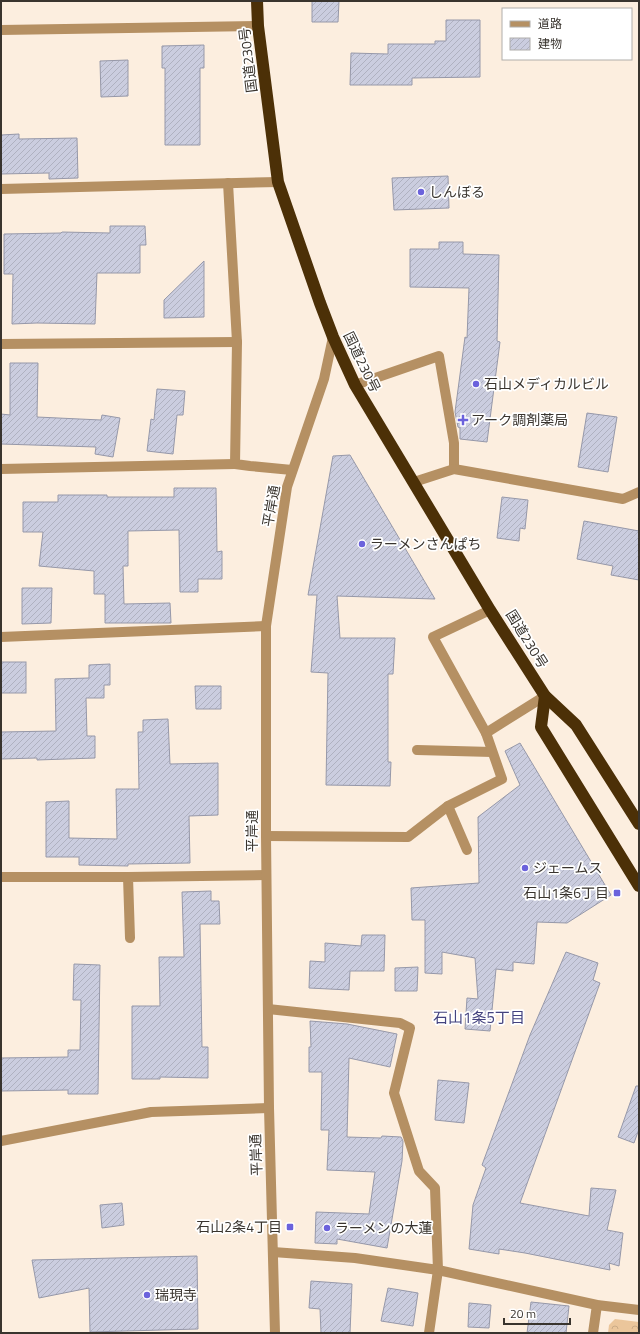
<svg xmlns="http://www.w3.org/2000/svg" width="640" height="1334" font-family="'Titillium Web','Noto Sans JP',sans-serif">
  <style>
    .park { fill: url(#park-crowns) }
    .building { fill: url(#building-hatch); stroke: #9698a9 }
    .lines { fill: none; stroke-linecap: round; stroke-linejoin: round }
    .minor { stroke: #b59063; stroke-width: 10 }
    .highway { stroke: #4c3007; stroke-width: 12 }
    .poi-dot { fill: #6b62dc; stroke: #fff; stroke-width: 1.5 }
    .labels { text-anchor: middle; stroke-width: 3.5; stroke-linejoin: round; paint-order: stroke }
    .street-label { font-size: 14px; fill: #39342e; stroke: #fff }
    .poi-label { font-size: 14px; fill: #39342e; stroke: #fff; text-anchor: start }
    .neighbourhood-label { font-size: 15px; fill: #43427f; stroke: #fff }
  </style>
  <defs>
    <pattern id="park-crowns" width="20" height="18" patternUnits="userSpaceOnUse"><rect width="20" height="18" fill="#ebc69b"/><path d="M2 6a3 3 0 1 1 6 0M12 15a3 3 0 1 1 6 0" fill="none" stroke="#caab86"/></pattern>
    <pattern id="building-hatch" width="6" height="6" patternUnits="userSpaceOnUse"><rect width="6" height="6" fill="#cbcddf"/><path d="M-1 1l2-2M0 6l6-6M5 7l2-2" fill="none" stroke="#afb1c0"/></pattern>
  </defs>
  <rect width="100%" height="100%" fill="#fceedf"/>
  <path class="park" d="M615 1319 639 1322V1333H608L609 1325Z"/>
  <g class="building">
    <path d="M312 1H339L338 22H312Z"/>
    <path d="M446 20H480V77L412 78V85H350L351 53 388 54V44H435V41H446Z"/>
    <path d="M204 45V68H200V145H165V68H162V46Z"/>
    <path d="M128 60V96L101 97 100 61Z"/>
    <path d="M19 134V139L77 138 78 178 49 179V173L1 174V135Z"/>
    <path d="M448 176 449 208 394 210 392 178Z"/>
    <path d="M110 226H145L146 245H140V273H97L95 324 37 323 12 324 13 274H4V234L61 233 62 232 110 233Z"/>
    <path d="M439 242H463V254L499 255 497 341 500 342 487 442 460 439V428L458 427 455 412 465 337 467 338 469 288 410 287V249H439Z"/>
    <path d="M204 261V317L164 318V300Z"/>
    <path d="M10 363H38L37 417 101 420 102 415 120 418 113 457 95 454 96 447 1 444V414L10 415Z"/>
    <path d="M157 389 185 391 183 415H177L173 454 147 451 151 419 154 420Z"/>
    <path d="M587 413 617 417 608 472 578 467Z"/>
    <path d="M350 455 435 599 337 596 340 638H395L393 674H388V762H391L390 786 326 785 328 673 311 672 317 595H308L333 456Z"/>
    <path d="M174 488H216L217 552 222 551V579H198V592H180L179 530 128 531V566H123L124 604 170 603 171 623H105V594H94V571L39 566 43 532H23V502H58V495H107V497H174Z"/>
    <path d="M502 497 528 500 525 529 520 528 519 541 497 538Z"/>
    <path d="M584 521 639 531V580L611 575 613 566 577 559Z"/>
    <path d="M22 588H52L51 623 22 624Z"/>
    <rect x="1" y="662" width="25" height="31"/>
    <path d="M110 664V685H104V698H86L87 736H95V758L37 760V758L1 759V732L56 731 55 679 89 678V665Z"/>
    <path d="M195 686H221V709H196Z"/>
    <path d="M168 719 170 764 218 763V815L189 816 190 863 128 864V866L79 865V857H46V802L69 801V838L117 839 116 789H139L138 732H143V720Z"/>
    <path d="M520 743 611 895 567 923 537 922 534 964 513 962V971L496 969 490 1031 465 1029 467 998 478 999 475 958 442 952V974L425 973V920H412L411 888 479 883 478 817 520 785 505 751Z"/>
    <path d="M211 891V901H219L220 924H200L202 1047H208V1078L160 1077V1079H132V1006H160L159 957H184L182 892Z"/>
    <path d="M362 935H385L384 971H350L349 990 309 988 310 961 325 962V943L361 946Z"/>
    <path d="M566 952 598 963 593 980 600 983 520 1203 589 1216 591 1188 616 1190 607 1230 623 1233 619 1266 609 1263 610 1270 525 1253 499 1249V1254L469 1249 473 1205 486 1168 482 1165 530 1035Z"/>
    <path d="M74 964 100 965 98 1094H68V1090L1 1091V1058L68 1057V1050H80L81 1000H73Z"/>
    <path d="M418 967 417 991H395V968Z"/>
    <path d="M310 1021 347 1024 397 1034 390 1067 349 1058 347 1137 381 1138 382 1136 401 1137 403 1141 402 1161 387 1248 337 1239V1244L315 1243 316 1212 369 1214 375 1172 327 1170 329 1130H321L322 1072H309V1047H311Z"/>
    <path d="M438 1080 469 1083 464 1123 435 1120Z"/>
    <path d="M636 1086H639V1129L634 1143 618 1137Z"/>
    <path d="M122 1203 124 1225 102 1228 100 1205Z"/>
    <path d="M197 1256 198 1329 90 1332 89 1288 39 1298 32 1260Z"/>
    <path d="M311 1281 352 1284 350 1333H321L320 1309 309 1308Z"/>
    <path d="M388 1288 418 1293 413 1326 381 1321Z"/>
    <path d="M531 1302 569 1306 566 1333H527Z"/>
    <path d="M469 1303 491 1305 489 1328 468 1327Z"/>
  </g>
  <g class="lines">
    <g class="minor">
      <path d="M1 30 258 26"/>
      <path d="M228 183 237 342 235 464 250 466 292 470"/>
      <path d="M1 189 278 182"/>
      <path d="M1 344 237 342"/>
      <path d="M355 385 439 356 454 443V469"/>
      <path d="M1 469 235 464"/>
      <path d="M414 482 454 469 623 499 639 492"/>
      <path d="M1 637 266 626"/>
      <path d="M486 733 433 637 490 610"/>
      <path d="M417 750 492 752"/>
      <path d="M448 806 467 850"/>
      <path d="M266 836 408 837 448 806 502 779 486 733 545 696"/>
      <path d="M1 877H128"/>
      <path d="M130 938 128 877 266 875"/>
      <path d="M268 1009 400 1023 410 1028 394 1093 419 1171 435 1188 438 1270 355 1258 273 1252"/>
      <path d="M1 1141 151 1112 269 1108"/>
      <path d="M275 1333 269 1108 266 836V626L287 487 324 379 333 337"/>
      <path d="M429 1333 438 1270 597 1305 639 1310"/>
      <path d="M593 1333 597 1305"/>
    </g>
    <g class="highway">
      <path d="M257 1 258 26 278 182 320 303 333 337 355 385 490 610 545 696 576 725 639 824"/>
      <path d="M545 696 541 727 639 886"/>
    </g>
  </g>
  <g class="poi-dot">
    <circle cx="421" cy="192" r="4"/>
    <circle cx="476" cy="384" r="4"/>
    <path d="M461 414h4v4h4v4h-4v4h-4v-4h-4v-4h4z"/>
    <circle cx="362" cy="544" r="4"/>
    <circle cx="525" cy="868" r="4"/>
    <rect x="613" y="889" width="8" height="8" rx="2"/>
    <rect x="286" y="1223" width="8" height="8" rx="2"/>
    <circle cx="327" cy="1228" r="4"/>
    <circle cx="147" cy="1295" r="4"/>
  </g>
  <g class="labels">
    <g class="street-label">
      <text transform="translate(248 60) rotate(-97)" y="5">国道230号</text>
      <text transform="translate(362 362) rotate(64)" y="5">国道230号</text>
      <text transform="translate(271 506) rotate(-80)" y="5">平岸通</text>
      <text transform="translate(527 639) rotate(58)" y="5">国道230号</text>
      <text transform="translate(252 831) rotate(-90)" y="5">平岸通</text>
      <text transform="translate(256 1155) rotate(-92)" y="5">平岸通</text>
    </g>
    <g class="poi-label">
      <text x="429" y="197">しんぼる</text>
      <text x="484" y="389">石山メディカルビル</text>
      <text x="471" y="425">アーク調剤薬局</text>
      <text x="370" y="549">ラーメンさんぱち</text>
      <text x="533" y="873">ジェームス</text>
      <text x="609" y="898" text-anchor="end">石山1条6丁目</text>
      <text x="282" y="1232" text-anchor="end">石山2条4丁目</text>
      <text x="335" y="1233">ラーメンの大蓮</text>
      <text x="155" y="1300">瑞現寺</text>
    </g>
    <g class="neighbourhood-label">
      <text x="479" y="1023">石山1条5丁目</text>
    </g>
  </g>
  <rect width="640" height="1334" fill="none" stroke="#39342e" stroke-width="4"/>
  <rect x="502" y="8" width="130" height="52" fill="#ffffff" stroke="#b0aeab"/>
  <rect x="510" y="21" width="20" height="6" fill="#b59063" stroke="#b0aeab"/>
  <text x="538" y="28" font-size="12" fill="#39342e">道路</text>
  <rect x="510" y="38" width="20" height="12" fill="url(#building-hatch)" stroke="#b0aeab"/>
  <text x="538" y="48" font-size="12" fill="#39342e">建物</text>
  <path d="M504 1318v6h66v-6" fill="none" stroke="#39342e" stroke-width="2"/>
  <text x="510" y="1318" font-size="12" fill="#39342e" stroke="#ffffff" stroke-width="3" paint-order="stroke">20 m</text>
</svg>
